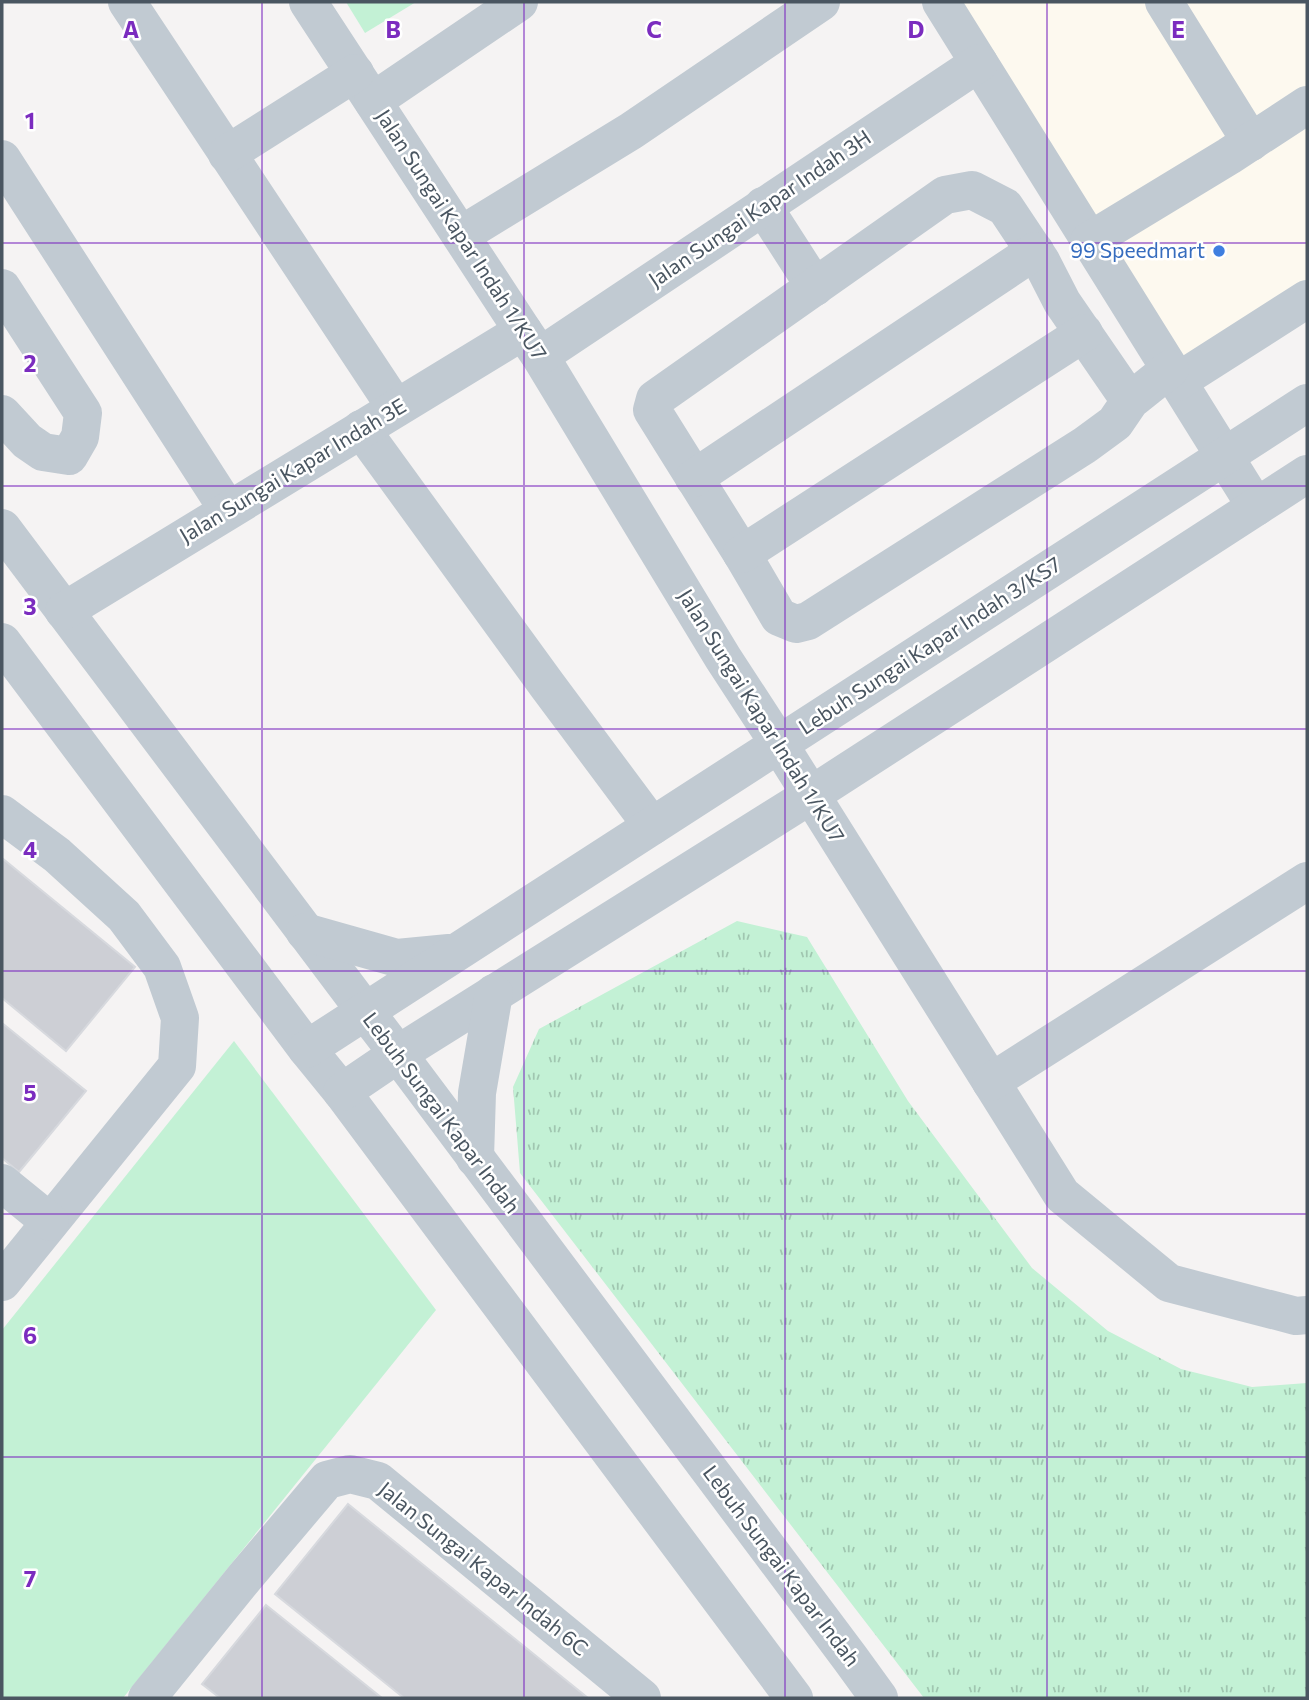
<svg xmlns="http://www.w3.org/2000/svg" width="1309" height="1700" font-family="Commissioner,sans-serif">
  <style>
    .commercial { fill: #fdf9ef }
    .grass { fill: url(#grass-tufts) }
    .park { fill: #c3f1d5 }
    .building { fill: #cdcfd5; stroke: #d7d9de; stroke-width: 2 }
    .lines { fill: none; stroke-linecap: round; stroke-linejoin: round }
    .minor { stroke: #c1cad2; stroke-width: 38 }
    .grid { fill: none; stroke: #7b2cbf; stroke-width: 2; stroke-opacity: 0.55 }
    .shop-dot { fill: #3f7fe0; stroke: #fff; stroke-width: 2.5 }
    .labels { text-anchor: middle; stroke-width: 5; stroke-linejoin: round; paint-order: stroke }
    .street-label { font-size: 21px; fill: #4a5661; stroke: #fff }
    .shop-label { font-size: 21px; fill: #366cbe; stroke: #fff; text-anchor: end }
    .grid-label { font-size: 23px; text-anchor: middle; font-weight: bold; fill: #7b2cbf; stroke: #fff; stroke-width: 5; stroke-linejoin: round; paint-order: stroke }
  </style>
  <defs>
    <pattern id="grass-tufts" width="24" height="20" patternUnits="userSpaceOnUse" patternTransform="scale(1.75)"><rect width="24" height="20" fill="#c3f1d5"/><path d="M3 7l-1-3M5 7V3M7 7l1-3M15 17l-1-3M17 17v-4M19 17l1-3" fill="none" stroke="#a0c6b0"/></pattern>
  </defs>
  <rect width="100%" height="100%" fill="#f5f3f3"/>
  <path class="commercial" d="M959 2H1307V290L1185 369Z"/>
  <path class="grass" d="M737 921 807 937 908 1101 1032 1268 1108 1331 1181 1369 1252 1387 1307 1383V1698H924L520 1173 513 1087 539 1029Z"/>
  <g class="park">
    <path d="M346 2H416L365 33Z"/>
    <path d="M234 1041 436 1310 123 1698H2V1330Z"/>
  </g>
  <g class="building">
    <path d="M2 858 135 967 66 1051 2 998Z"/>
    <path d="M2 1023 86 1091 19 1172 2 1158Z"/>
    <path d="M348 1504 588 1698H404L275 1594Z"/>
    <path d="M266 1605 382 1698H220L202 1684Z"/>
  </g>
  <g class="lines">
    <g class="minor">
      <path d="M127 2 396 408"/>
      <path d="M308 2 523 331 540 356 723 658 779 744 1062 1195 1169 1283 1296 1316 1307 1315"/>
      <path d="M941 2 1256 507"/>
      <path d="M1164 2 1251 142"/>
      <path d="M373 101 519 2"/>
      <path d="M227 154 355 73"/>
      <path d="M2 159 228 510"/>
      <path d="M763 206 815 287"/>
      <path d="M461 235 631 131 821 2"/>
      <path d="M1089 241 1229 156 1307 105"/>
      <path d="M2 288 83 413 80 437 69 456 43 452 27 441 2 414"/>
      <path d="M540 356 979 63"/>
      <path d="M1177 382 1307 299"/>
      <path d="M1130 401 1062 302 1041 261 1005 207 972 190 945 195 655 399 652 410 742 554 779 617 796 624 808 621 1085 445 1115 423 1130 401 1170 369"/>
      <path d="M361 429 547 685 652 826"/>
      <path d="M694 478 1035 251"/>
      <path d="M2 528 365 1011 398 1054 850 1658 879 1698"/>
      <path d="M742 554 1084 333"/>
      <path d="M64 611 523 331"/>
      <path d="M2 642 307 1049 342 1092 794 1698"/>
      <path d="M2 814 57 855 124 916 162 967 180 1018 177 1066 2 1282"/>
      <path d="M305 932 397 958 449 953"/>
      <path d="M307 1049 1307 403"/>
      <path d="M991 1082 1307 881"/>
      <path d="M342 1092 398 1054 811 795 1307 474"/>
      <path d="M475 1158 477 1093 494 993"/>
      <path d="M2 1183 50 1222"/>
      <path d="M147 1698 245 1577 327 1480 350 1474 378 1481 642 1698"/>
    </g>
  </g>
  <path class="grid" d="M262 2V1698M524 2V1698M785 2V1698M1047 2V1698M2 243H1307M2 486H1307M2 729H1307M2 971H1307M2 1214H1307M2 1457H1307"/>
  <circle class="shop-dot" cx="1219" cy="251" r="7"/>
  <g class="labels">
    <g class="street-label">
      <text transform="translate(760 209) rotate(-34)" y="7">Jalan Sungai Kapar Indah 3H</text>
      <text transform="translate(461 235) rotate(57)" y="7">Jalan Sungai Kapar Indah 1/KU7</text>
      <text transform="translate(293 471) rotate(-31)" y="7">Jalan Sungai Kapar Indah 3E</text>
      <text transform="translate(930 646) rotate(-33)" y="7">Lebuh Sungai Kapar Indah 3/KS7</text>
      <text transform="translate(761 716) rotate(58)" y="7">Jalan Sungai Kapar Indah 1/KU7</text>
      <text transform="translate(441 1113) rotate(53)" y="7">Lebuh Sungai Kapar Indah</text>
      <text transform="translate(781 1566) rotate(53)" y="7">Lebuh Sungai Kapar Indah</text>
      <text transform="translate(483 1569) rotate(39)" y="7">Jalan Sungai Kapar Indah 6C</text>
    </g>
    <g class="shop-label">
      <text x="1205" y="258">99 Speedmart</text>
    </g>
  </g>
  <g class="grid-label">
    <text x="131" y="38">A</text>
    <text x="393" y="38">B</text>
    <text x="654" y="38">C</text>
    <text x="916" y="38">D</text>
    <text x="1178" y="38">E</text>
    <text x="30" y="129">1</text>
    <text x="30" y="372">2</text>
    <text x="30" y="615">3</text>
    <text x="30" y="858">4</text>
    <text x="30" y="1101">5</text>
    <text x="30" y="1344">6</text>
    <text x="30" y="1587">7</text>
  </g>
  <rect width="1309" height="1700" fill="none" stroke="#4a5661" stroke-width="7"/>
</svg>
